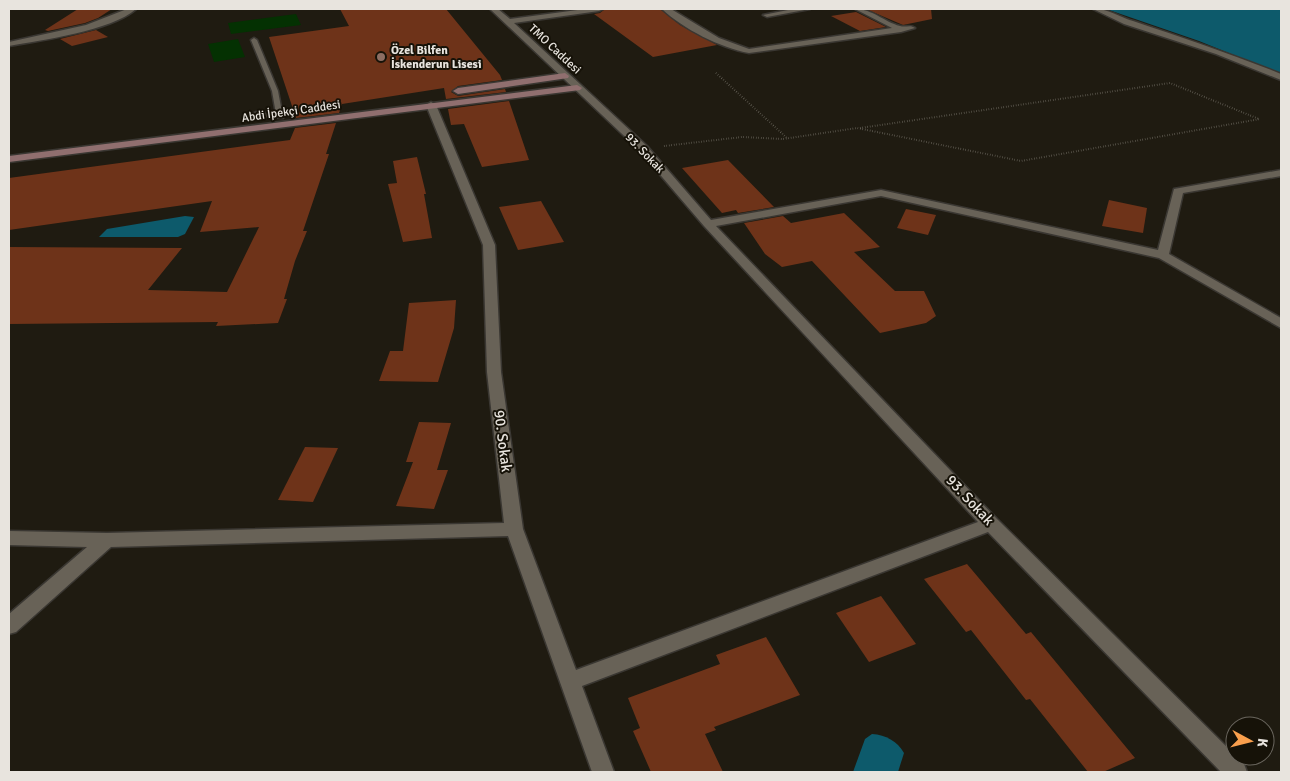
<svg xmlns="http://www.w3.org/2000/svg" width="1290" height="781" font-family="Signika,sans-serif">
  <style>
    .green { fill: #043102 }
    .water { fill: #0d5a6b }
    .building { fill: #6e3319 }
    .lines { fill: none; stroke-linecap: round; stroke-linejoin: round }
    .lane-casing { stroke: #3a3732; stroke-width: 3 }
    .street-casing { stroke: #3a3732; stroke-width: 3 }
    .secondary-casing { stroke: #3a3732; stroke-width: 3 }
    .path { stroke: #77736a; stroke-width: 2; stroke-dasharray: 0.5 2; stroke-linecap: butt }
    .lane { fill: #686257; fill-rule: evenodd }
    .street { fill: #686257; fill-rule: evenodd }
    .secondary { fill: #906f6f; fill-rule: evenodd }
    .education-dot { fill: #8d6e63; stroke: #161208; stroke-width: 2 }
    .labels { text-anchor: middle; stroke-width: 4; stroke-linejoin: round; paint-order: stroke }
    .far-street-label { font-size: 12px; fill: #e8e4de; stroke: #161208 }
    .far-poi-label { font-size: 12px; font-weight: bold; fill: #e8e4de; stroke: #161208; text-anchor: start }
    .street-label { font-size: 15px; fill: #e8e4de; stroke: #161208 }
  </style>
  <rect width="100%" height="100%" fill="#1f1b11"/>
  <g class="green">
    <path d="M296 14 301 25 231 34 228 23Z"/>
    <path d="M238 39 245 57 214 62 208 44Z"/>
  </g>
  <g class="water">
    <path d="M1106 9H1281V74L1199 41Z"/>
    <path d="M185 216 194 217 185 234 178 237H99L107 229Z"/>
    <path d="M872 734C886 735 897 741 904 753L898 772H853L865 739Z"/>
  </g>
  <g class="building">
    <path d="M78 9H112L98 18 85 23 48 31 45 30Z"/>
    <path d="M340 9H446L500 75 502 80 458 86 451 92 458 96 505 89 506 92 446 99 444 88 342 104 339 113 296 118 269 37 349 26Z"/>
    <path d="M605 9H660L680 25 717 45 653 57 594 14 600 13Z"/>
    <path d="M931 9 932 19 903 25 868 10Z"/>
    <path d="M856 12 886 27 860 31 831 16Z"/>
    <path d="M96 30 108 37 72 46 60 39Z"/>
    <path d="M509 101 529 160 482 167 464 124 451 125 448 109Z"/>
    <path d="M336 123 326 154H329L303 231H307L295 261 284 299H287L278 323 216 326 218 322 9 324V247L182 248 148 290 227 292 259 227 200 232 212 201 9 230V178L290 140 295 128Z"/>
    <path d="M417 157 426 194H424L432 238 403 242 388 184 397 183 393 161Z"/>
    <path d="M728 160 774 207 738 213 736 210 722 213 682 168Z"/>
    <path d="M1109 200 1147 208 1143 233 1102 226Z"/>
    <path d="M541 201 564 242 518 250 499 207Z"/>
    <path d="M906 209 936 215 928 235 897 228Z"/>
    <path d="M844 213 880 247 854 252 895 291H924L936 316 926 323 880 333 812 261 782 267 765 254 744 223 783 216 791 223Z"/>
    <path d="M456 300 454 328 438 382 379 381 390 351H403L409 303Z"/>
    <path d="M419 422 451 423 437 470H448L434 509 396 506 413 462H406Z"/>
    <path d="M305 447 338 448 313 502 278 500Z"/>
    <path d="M967 564 1026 634 1031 632 1135 758 1103 772H1088L1030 699 1026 700 971 630 966 632 924 579Z"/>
    <path d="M881 596 916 644 869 662 836 613Z"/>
    <path d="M766 637 800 695 714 727 716 730 705 734 723 772H651L633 731 640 728 628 698 720 664 716 655Z"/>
  </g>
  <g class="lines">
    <g class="lane-casing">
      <path id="lane" d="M254 38 257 40 278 91 283 118 256 116 252 114 256 112 276 114 272 91 251 40Z"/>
    </g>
    <g class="street-casing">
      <g id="street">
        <path d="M127 9H136C111 31 42 40 9 46V42L86 25Z"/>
        <path d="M490 9H498L510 19 585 9H603L599 11 514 23 647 146 711 220 881 190 1158 250 1174 189 1281 170V176L1183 193 1169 254 1281 318V328L1159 258 881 196 716 226 997 519 1244 764 1247 772H1221L988 532 582 686 614 772H592L508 536 111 547 16 632 9 634V614L87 547 9 545V531L107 533 504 523 487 372 483 245 426 105 431 102 436 105 495 245 501 372 523 529 576 670 978 522 704 226 639 150Z"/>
        <path d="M662 9H671L719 38 749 49 892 28 855 9C873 9 884 22 900 26 906 28 910 24 915 28L901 32 749 53C721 48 683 29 662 9Z"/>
        <path d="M793 9H810L767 17 763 15Z"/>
        <path d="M1093 9C1107 8 1119 17 1133 21 1183 38 1232 54 1281 74V80L1216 54 1124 24Z"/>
      </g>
    </g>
    <g class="secondary-casing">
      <g id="secondary">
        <path d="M565 73 569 76 568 78 458 94 453 91 458 88Z"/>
        <path d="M577 85 582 88 580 90 9 162V156Z"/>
      </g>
    </g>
    <g class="path">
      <path d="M716 73 787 138"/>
      <path d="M860 128 1170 83 1259 119"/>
      <path d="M664 146 742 137 783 139 857 128 1021 161 1260 119"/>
    </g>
    <use href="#lane" class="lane"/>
    <use href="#street" class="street"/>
    <use href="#secondary" class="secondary"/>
  </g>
  <circle class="education-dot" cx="381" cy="57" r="5"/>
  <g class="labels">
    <g class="far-street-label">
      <text transform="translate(555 49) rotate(43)" y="4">TMO Caddesi</text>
      <text transform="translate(291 111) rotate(-8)" y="4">Abdi İpekçi Caddesi</text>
      <text transform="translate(645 153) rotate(46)" y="4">93. Sokak</text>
    </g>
    <g class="far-poi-label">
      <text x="391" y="54">Özel Bilfen<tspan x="391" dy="14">İskenderun Lisesi</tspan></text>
    </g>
    <g class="street-label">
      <text transform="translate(503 441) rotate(83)" y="5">90. Sokak</text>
      <text transform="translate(970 500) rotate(47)" y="5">93. Sokak</text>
    </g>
  </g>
  <rect width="1290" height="781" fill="none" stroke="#e8e4de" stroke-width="20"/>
  <g transform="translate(1250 741) rotate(97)"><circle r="24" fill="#161208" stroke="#6a665e"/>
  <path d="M0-4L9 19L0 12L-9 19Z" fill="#f99f4d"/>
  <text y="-8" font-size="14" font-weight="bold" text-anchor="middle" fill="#e8e4de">K</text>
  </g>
</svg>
